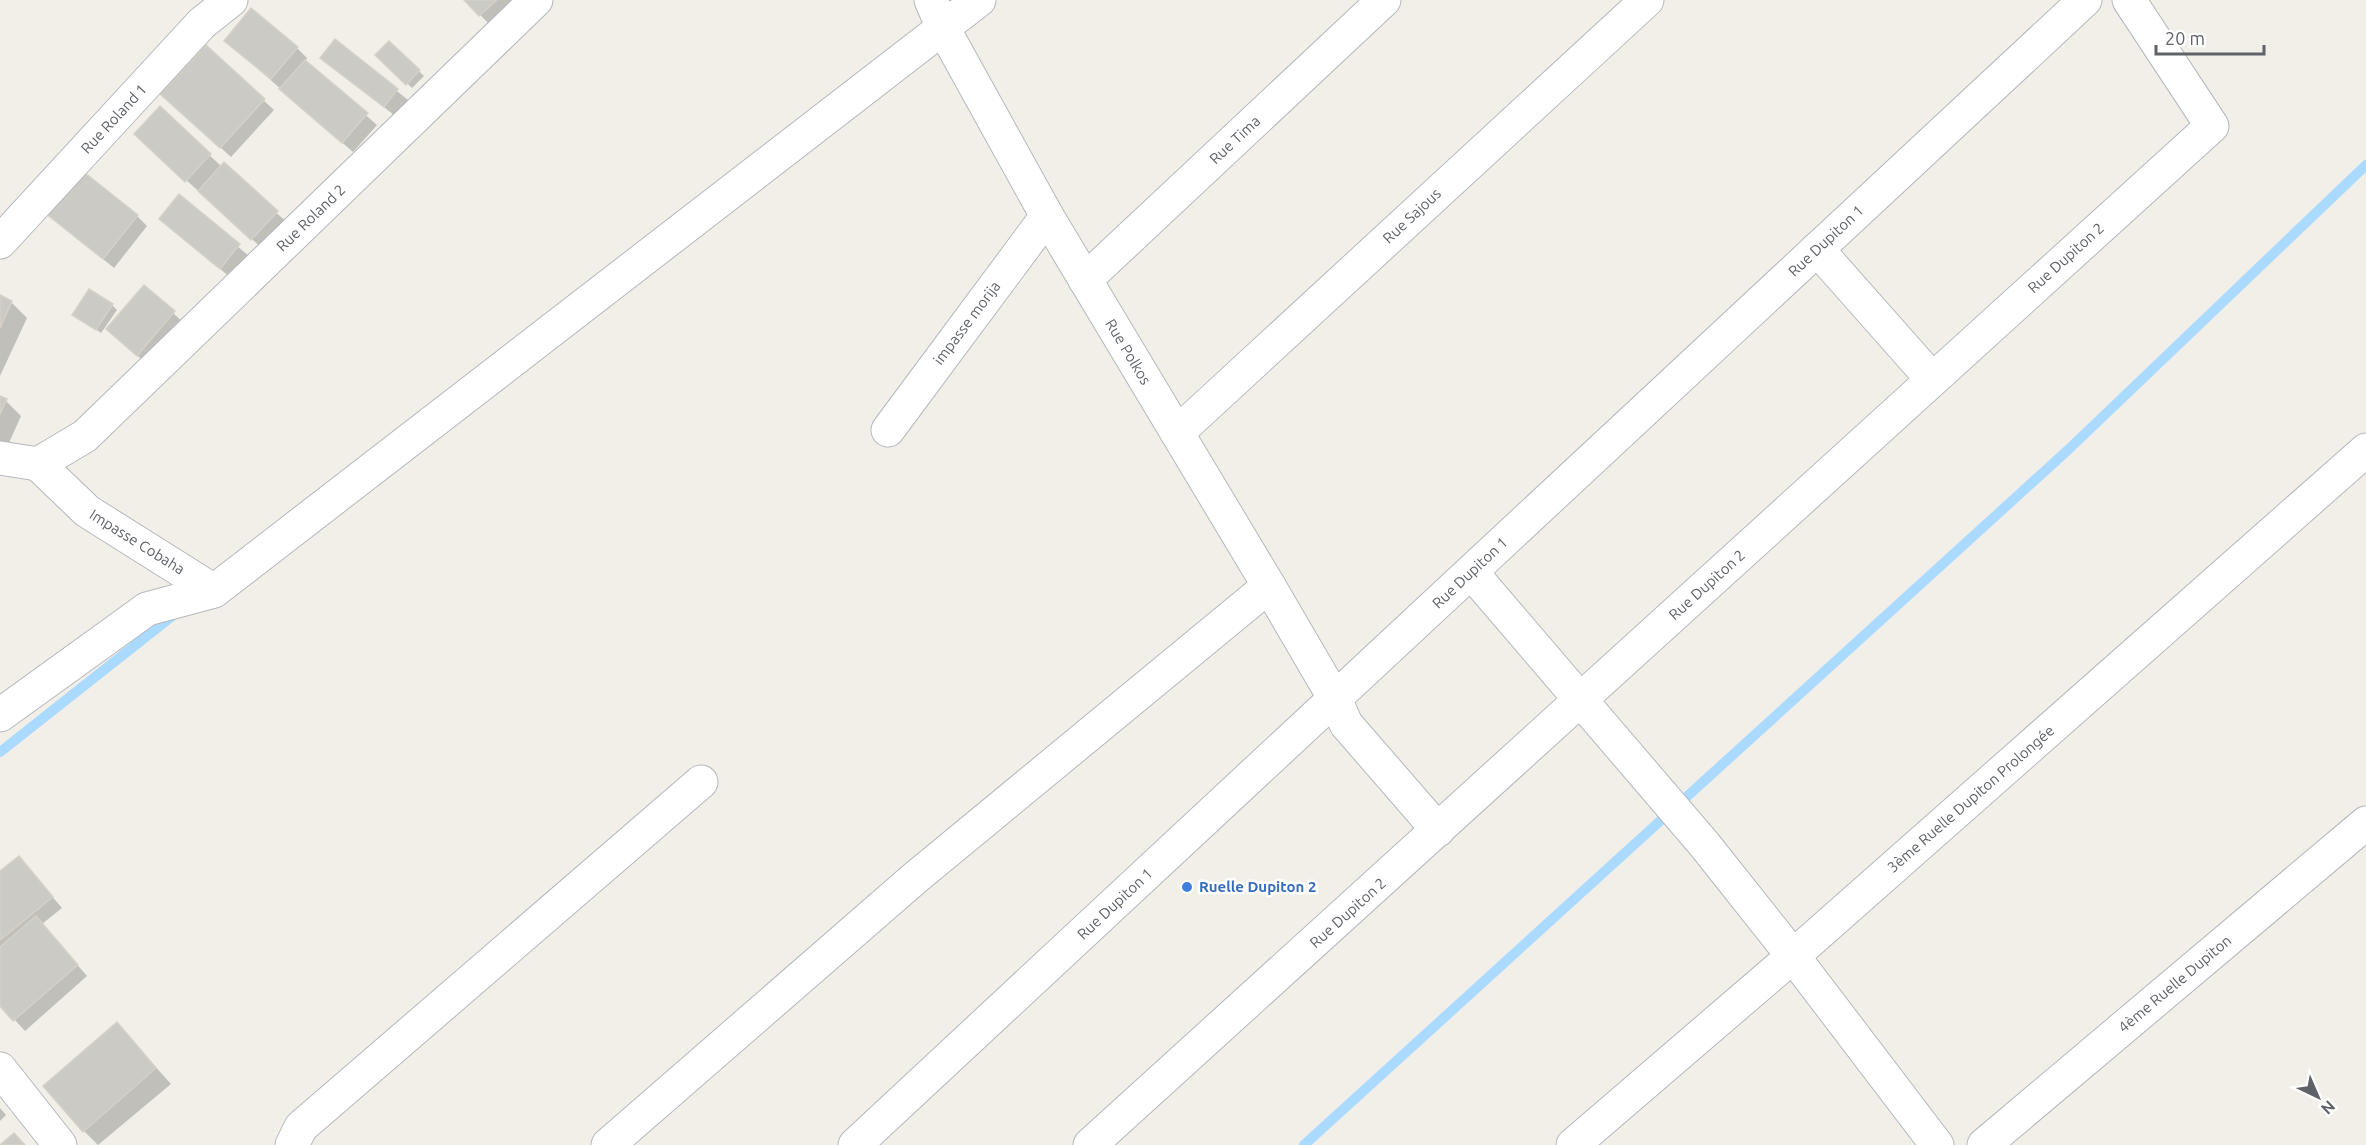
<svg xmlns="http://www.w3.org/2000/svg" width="2366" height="1145" font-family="Ubuntu,sans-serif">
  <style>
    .shadow { fill: #0003 }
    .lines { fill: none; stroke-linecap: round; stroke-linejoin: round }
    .stream { stroke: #aadaff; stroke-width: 10 }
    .building { fill: #cccac5; stroke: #d6d1c6; stroke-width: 1.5 }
    .minor-casing { stroke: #b5b8bc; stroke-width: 35 }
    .minor { stroke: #fff; stroke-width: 33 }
    .shop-dot { fill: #3f7fe0; stroke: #fff; stroke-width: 2 }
    .labels { text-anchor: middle; stroke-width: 5; stroke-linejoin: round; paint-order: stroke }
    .street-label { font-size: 15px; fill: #5f6368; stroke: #fff }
    .shop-label { font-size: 15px; font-weight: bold; fill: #366cbe; stroke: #fff; text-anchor: start }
  </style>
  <rect width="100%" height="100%" fill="#f1efe8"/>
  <g class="shadow">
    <path d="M466 0H519L490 25Z"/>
    <path d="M252 10 297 48 307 58 305 62 377 125 353 152 226 41Z"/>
    <path d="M335 41 408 100 395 116 322 57Z"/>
    <path d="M389 43 424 76 412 88 378 55Z"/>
    <path d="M206 47 274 110 231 157 172 104Z"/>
    <path d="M160 108 222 167 287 222 263 249 146 144Z"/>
    <path d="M179 197 249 256 231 278 161 219Z"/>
    <path d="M47 213 137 216 147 226 114 268Z"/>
    <path d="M144 287 184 323 148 365 119 339Z"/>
    <path d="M0 297 12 303 27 318 0 376Z"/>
    <path d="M112 305 117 310 101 333 74 314Z"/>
    <path d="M0 398 6 401 21 416 4 454 0 452Z"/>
    <path d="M19 858 62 908 42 924 87 976 25 1031 0 1004V873Z"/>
    <path d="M117 1024 171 1084 98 1145 84 1131Z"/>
    <path d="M0 1108 6 1115 0 1121Z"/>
  </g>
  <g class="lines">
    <g class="stream">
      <path d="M0 752 176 613"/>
      <path d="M1304 1145 2069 449 2366 165"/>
    </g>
  </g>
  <g class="building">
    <path d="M464 0H497L479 16Z"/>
    <path d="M251 8 298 47 271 79 224 41Z"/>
    <path d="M335 39 398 89 384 107 320 58Z"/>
    <path d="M389 41 420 70 406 85 375 55Z"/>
    <path d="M206 45 265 99 220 148 160 94Z"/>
    <path d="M305 60 368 113 342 143 279 89Z"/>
    <path d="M160 106 211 154 185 182 134 134Z"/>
    <path d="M224 162 278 211 251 240 198 191Z"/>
    <path d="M80 169 138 215 103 259 45 213Z"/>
    <path d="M179 194 240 244 220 269 159 219Z"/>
    <path d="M144 285 175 311 137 356 106 329Z"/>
    <path d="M89 289 113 304 96 330 72 315Z"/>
    <path d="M0 295 12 301 0 328Z"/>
    <path d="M0 396 7 399 0 414Z"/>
    <path d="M19 856 53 897 0 940V871Z"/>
    <path d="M36 916 78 965 13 1021 0 1006V947Z"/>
    <path d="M117 1022 156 1068 83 1132 43 1086Z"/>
    <path d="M14 1133 25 1145H0Z"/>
  </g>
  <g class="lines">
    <g class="minor-casing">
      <g id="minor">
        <path d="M931 0 943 28 1047 216 1269 586 1335 699 1346 724 1438 830"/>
        <path d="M0 242 202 23 231 0"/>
        <path d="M1817 249 1932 379"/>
        <path d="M1085 280 1384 0"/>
        <path d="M888 430 1047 216"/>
        <path d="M1177 433 1647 0"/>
        <path d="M0 458 38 464 85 436 536 0"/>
        <path d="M38 464 87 511 214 591"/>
        <path d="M1471 572 1704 844 1793 956 1937 1145"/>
        <path d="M0 715 147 609 214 591 979 0"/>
        <path d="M0 1069 60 1145"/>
        <path d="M292 1145 301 1127 701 782"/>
        <path d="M608 1145 915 878 1269 586"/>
        <path d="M855 1145 2085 0"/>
        <path d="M1090 1145 2212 126 2129 0"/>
        <path d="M1573 1145 1793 956 2366 450"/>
        <path d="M1984 1145 2366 823"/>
      </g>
    </g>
    <use href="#minor" class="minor"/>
  </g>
  <circle class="shop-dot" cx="1187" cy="887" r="6"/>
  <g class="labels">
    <g class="street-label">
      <text transform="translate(114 119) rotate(-47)" y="5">Rue Roland 1</text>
      <text transform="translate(1235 140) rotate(-43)" y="5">Rue Tima</text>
      <text transform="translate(1412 216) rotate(-43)" y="5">Rue Sajous</text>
      <text transform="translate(311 218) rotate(-44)" y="5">Rue Roland 2</text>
      <text transform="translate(1826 241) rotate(-43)" y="5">Rue Dupiton 1</text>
      <text transform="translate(2066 258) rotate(-42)" y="5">Rue Dupiton 2</text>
      <text transform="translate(967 323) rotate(-53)" y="5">impasse morija</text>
      <text transform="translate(1128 352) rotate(59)" y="5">Rue Polkos</text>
      <text transform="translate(137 542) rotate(32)" y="5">Impasse Cobaha</text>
      <text transform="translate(1470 573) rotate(-43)" y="5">Rue Dupiton 1</text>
      <text transform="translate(1707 585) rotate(-42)" y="5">Rue Dupiton 2</text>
      <text transform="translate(1971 799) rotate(-41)" y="5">3ème Ruelle Dupiton Prolongée</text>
      <text transform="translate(1115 904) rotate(-43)" y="5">Rue Dupiton 1</text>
      <text transform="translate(1348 913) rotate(-42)" y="5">Rue Dupiton 2</text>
      <text transform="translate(2175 984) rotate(-40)" y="5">4ème Ruelle Dupiton</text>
    </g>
    <g class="shop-label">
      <text x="1199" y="892">Ruelle Dupiton 2</text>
    </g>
  </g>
  <g transform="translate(2318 1097) rotate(136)" stroke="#ffffff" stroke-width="4.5" paint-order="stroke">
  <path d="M0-4.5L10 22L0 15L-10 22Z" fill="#5f6368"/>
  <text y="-9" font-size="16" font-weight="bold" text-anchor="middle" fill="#5f6368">N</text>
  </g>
  <path d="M2156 45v9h108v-9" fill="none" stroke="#5f6368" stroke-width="3"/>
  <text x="2165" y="45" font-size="18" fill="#5f6368" stroke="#ffffff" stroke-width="4.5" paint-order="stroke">20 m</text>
</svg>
